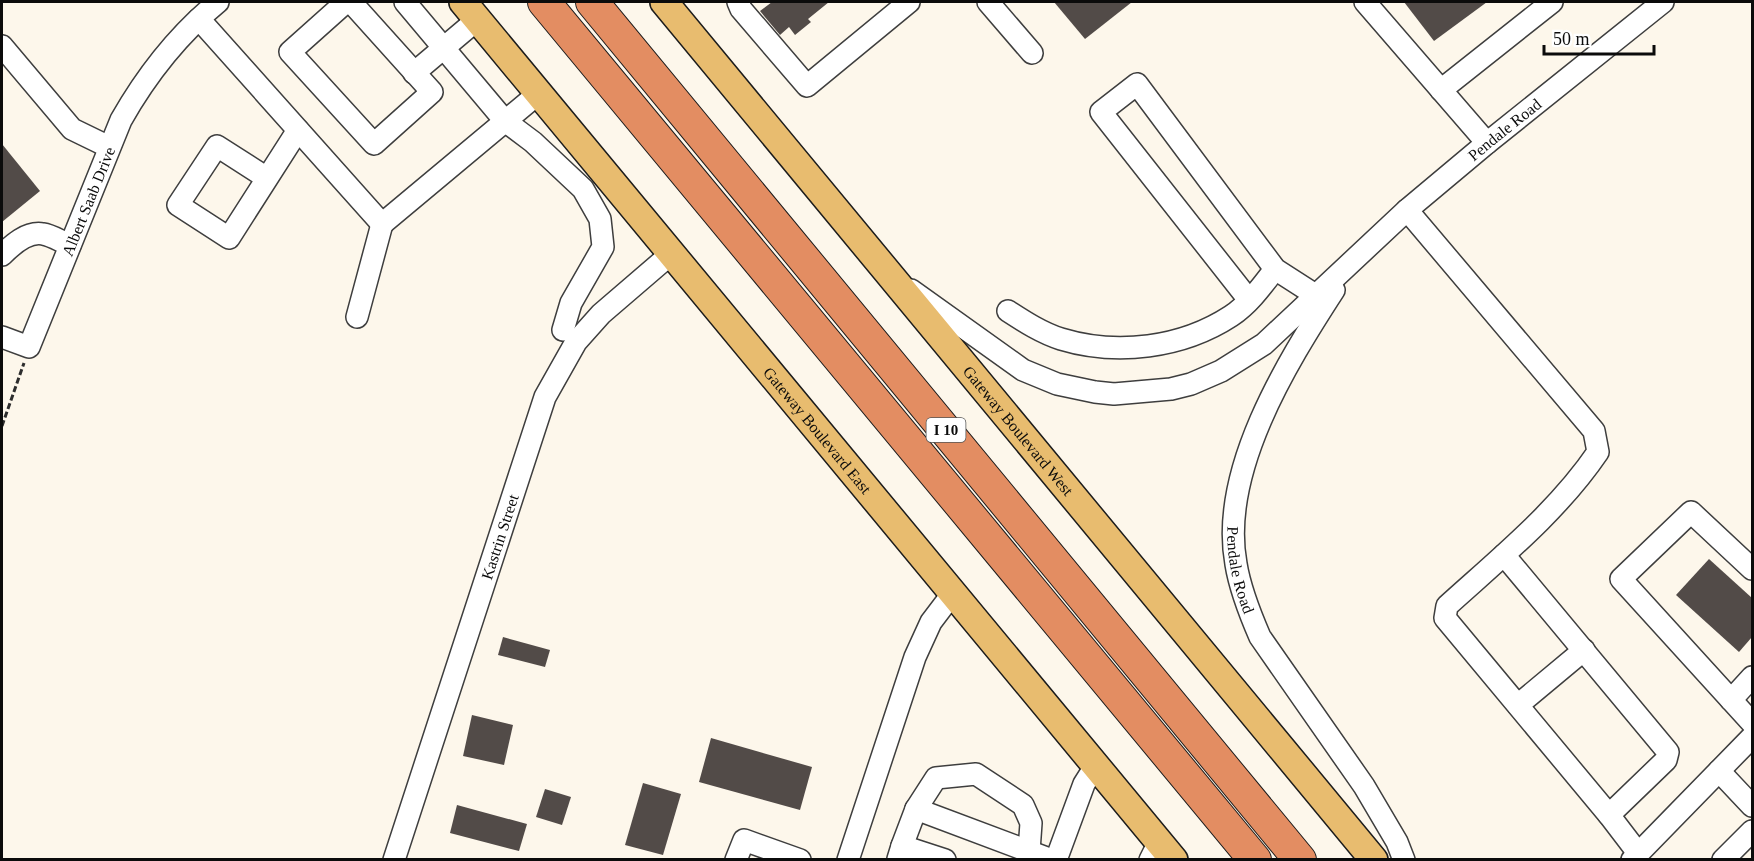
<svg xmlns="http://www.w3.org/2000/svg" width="1754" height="861" font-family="Georgia,serif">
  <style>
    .building { fill: #524b48 }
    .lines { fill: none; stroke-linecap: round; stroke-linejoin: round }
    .minor-casing { stroke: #3e3e3e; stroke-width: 24 }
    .major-casing { stroke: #1c1c1c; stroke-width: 30 }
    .highway-casing { stroke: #1c1c1c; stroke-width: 34 }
    .path { stroke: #2d2d2d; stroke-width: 3; stroke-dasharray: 6 3; stroke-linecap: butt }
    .minor { stroke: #fff; stroke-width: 21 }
    .major { stroke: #e8bc6f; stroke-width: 27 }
    .highway { stroke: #e38d62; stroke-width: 32 }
    .labels { text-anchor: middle; stroke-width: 6; stroke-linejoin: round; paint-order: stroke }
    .shield { fill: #fff; stroke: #545454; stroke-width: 1.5 }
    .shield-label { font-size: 15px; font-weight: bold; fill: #0b0b0b }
    .street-label { font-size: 16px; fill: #0b0b0b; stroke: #fff }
  </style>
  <rect width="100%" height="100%" fill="#fdf7eb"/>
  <g class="building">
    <path d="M772 2H829L808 19 811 22 795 35 789 27 780 35 760 11Z"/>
    <path d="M1054 2H1132L1085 39Z"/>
    <path d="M1404 2H1487L1434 41Z"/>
    <path d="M2 144 40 191 2 222Z"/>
    <path d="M1709 559 1752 598V637L1739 652 1676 595Z"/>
    <path d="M503 637 550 650 545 667 498 655Z"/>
    <path d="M472 715 513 725 504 765 463 756Z"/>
    <path d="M711 738 812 767 800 810 699 782Z"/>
    <path d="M643 783 681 794 663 855 625 845Z"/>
    <path d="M545 789 571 797 562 825 536 817Z"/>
    <path d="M457 805 527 824 519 851 450 833Z"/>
  </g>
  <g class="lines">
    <g class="minor-casing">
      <g id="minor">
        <path d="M346 2 290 52 374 144 432 92 351 2"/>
        <path d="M405 2 505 121 533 142 583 189 600 219 603 247 571 303 563 330"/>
        <path d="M738 2 741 9 807 86 909 2"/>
        <path d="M988 2 1032 53"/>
        <path d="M1365 2 1487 143"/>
        <path d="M199 19 382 224 539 93"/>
        <path d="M2 46 72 129 109 147"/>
        <path d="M414 73 478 19"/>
        <path d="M1441 90 1552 2"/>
        <path d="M267 178 217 146 178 205 229 238 298 130"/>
        <path d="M1407 210 1594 431 1598 452C1558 511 1500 558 1447 606L1445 618 1609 815 1638 853"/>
        <path d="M2 255C12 245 27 231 43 234 51 235 62 242 70 245"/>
        <path id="s1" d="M911 290 1023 370 1057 384 1095 392 1114 394 1171 389 1191 384 1221 371 1264 344 1407 210 1487 143 1663 2"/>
        <path id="s2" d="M1334 290C1286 364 1219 472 1236 564 1240 589 1250 614 1260 637L1364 786 1397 842 1404 860"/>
        <path d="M1249 300 1101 112 1137 84 1275 269 1317 296"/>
        <path d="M1008 311C1025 322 1042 333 1061 339 1117 356 1182 348 1231 316 1249 304 1262 286 1275 269"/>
        <path d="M357 317 382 224"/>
        <path id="s3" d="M2 337 29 347 121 120C146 76 179 34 218 2"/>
        <path d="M1504 555 1668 752 1666 760 1609 815"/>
        <path d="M1752 569 1691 512 1621 579 1752 723"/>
        <path d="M1731 700 1752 677"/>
        <path d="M1518 705 1584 650"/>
        <path d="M1719 771 1752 806"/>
        <path d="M916 809 1052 860"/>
        <path d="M902 846 916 809 936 778 976 774 1023 805 1031 823 1029 851"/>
        <path d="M898 859 902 846 945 860"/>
        <path id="s4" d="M394 860 545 397 576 342 601 314 672 253"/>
        <path d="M736 860 744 840 800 860"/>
        <path d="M848 860 915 657 931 622 953 593"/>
        <path d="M1056 860 1084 784 1096 765"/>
        <path d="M1150 860 1159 842"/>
        <path d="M1632 860 1752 737"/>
        <path d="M1723 860 1752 831"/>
      </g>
    </g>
    <g class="major-casing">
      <g id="major">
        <path id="s5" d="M463 2 1174 860"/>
        <path id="s6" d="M664 2 1374 860"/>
      </g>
    </g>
    <g class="highway-casing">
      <g id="highway">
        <path d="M544 2 1255 860"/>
        <path d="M592 2 1300 860"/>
      </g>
    </g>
    <path class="path" d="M2 426 24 363"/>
    <use href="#minor" class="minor"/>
    <use href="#major" class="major"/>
    <use href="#highway" class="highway"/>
  </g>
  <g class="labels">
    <rect class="shield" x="926.5" y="418" width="39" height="24" rx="4.5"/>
    <g class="shield-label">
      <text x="946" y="435">I 10</text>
    </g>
    <g class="street-label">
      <text dy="6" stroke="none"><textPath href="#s1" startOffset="716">Pendale Road</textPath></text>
      <text dy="6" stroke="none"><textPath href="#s3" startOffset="186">Albert Saab Drive</textPath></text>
      <text dy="6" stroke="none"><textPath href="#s6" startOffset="556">Gateway Boulevard West</textPath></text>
      <text dy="6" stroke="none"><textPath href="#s5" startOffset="556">Gateway Boulevard East</textPath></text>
      <text dy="6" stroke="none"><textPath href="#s4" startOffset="340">Kastrin Street</textPath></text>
      <text dy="6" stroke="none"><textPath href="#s2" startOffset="304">Pendale Road</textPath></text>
    </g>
  </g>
  <rect width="1754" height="861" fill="none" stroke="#0b0b0b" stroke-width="6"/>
  <path d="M1544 45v9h110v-9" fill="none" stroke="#0b0b0b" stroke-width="3"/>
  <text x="1553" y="45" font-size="18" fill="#0b0b0b" stroke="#ffffff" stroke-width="4.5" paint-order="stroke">50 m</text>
</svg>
